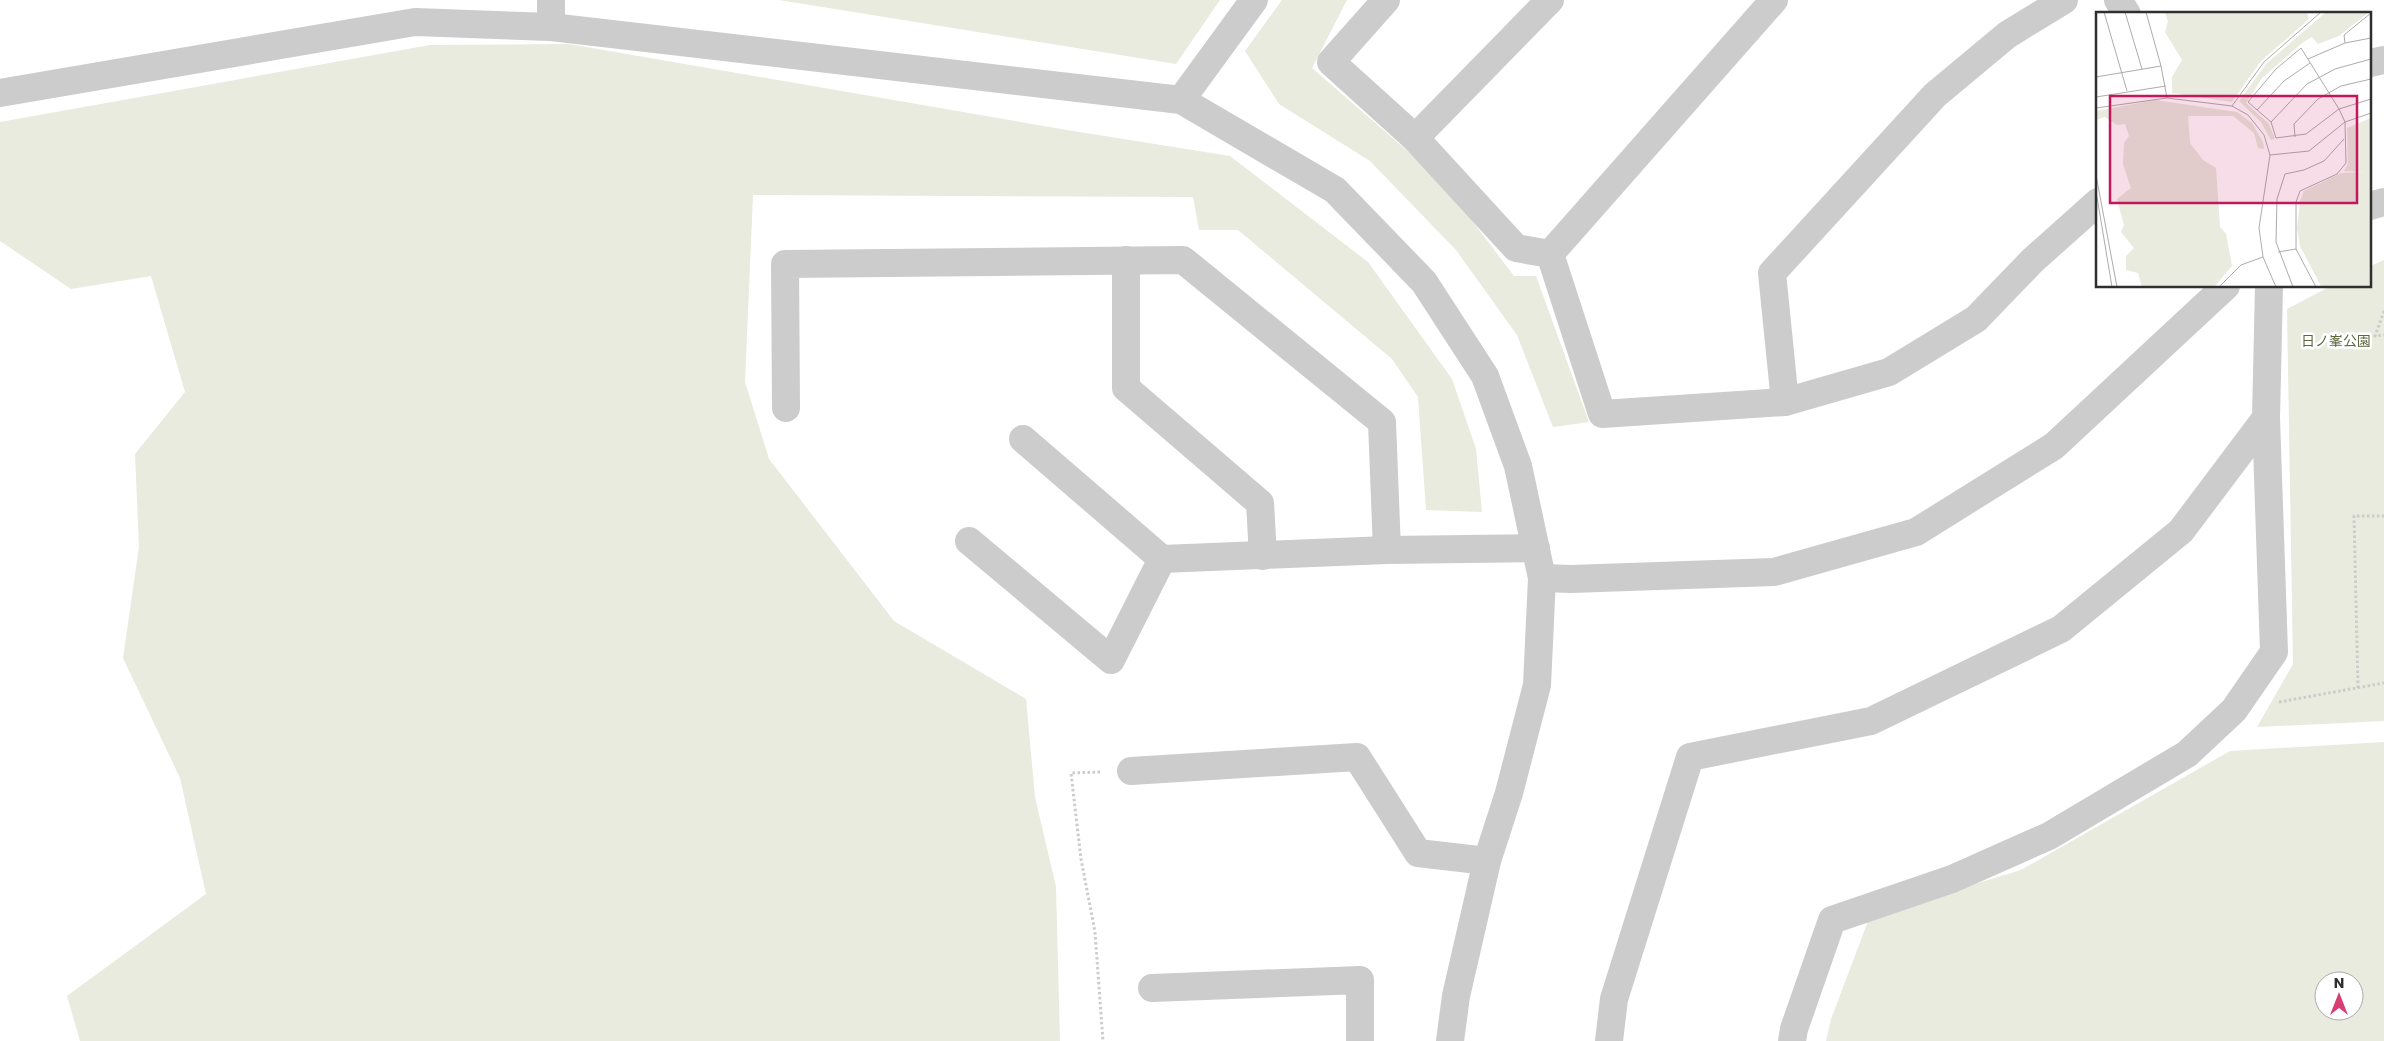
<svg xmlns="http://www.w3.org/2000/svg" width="2384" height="1041" font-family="Poppins,'Noto Sans JP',sans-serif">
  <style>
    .green { fill: #e8ebde; fill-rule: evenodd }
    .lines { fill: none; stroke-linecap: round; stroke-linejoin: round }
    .path { stroke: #ccc; stroke-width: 3; stroke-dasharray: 2.5 2.5; stroke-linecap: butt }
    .minor { stroke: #ccc; stroke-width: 28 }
    .labels { text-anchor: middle; stroke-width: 5; stroke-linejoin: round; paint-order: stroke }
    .park-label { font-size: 14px; fill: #5d683f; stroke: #fff }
    .inset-road { fill: none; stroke: #acacac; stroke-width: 1 }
    .view { fill: #c2185b; fill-opacity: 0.15; stroke: #c2185b; stroke-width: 2.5 }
    .inset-edge { fill: none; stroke: #2f2f2f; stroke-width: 2.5 }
  </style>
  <rect width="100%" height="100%" fill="#fff"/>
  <g class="green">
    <path d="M779 0H1220L1176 64Z"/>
    <path d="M1282 0H1347L1312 68 1442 181 1514 276H1536L1589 422 1553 427 1517 335 1456 250 1370 161 1279 104 1245 51Z"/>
    <path d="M569 44 1067 130 1230 156 1368 262 1452 379 1476 449 1482 512 1426 510 1418 397 1392 359 1238 230H1199L1193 197 753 195 745 382 769 459 894 621 1026 699 1035 797 1056 887 1060 1041H80L67 996 206 894 180 778 123 658 139 547 135 454 185 392 151 276 71 289 0 241V122L430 45Z"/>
    <path d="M2384 260V721L2257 727 2293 664 2287 309 2331 286H2370V266Z"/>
    <path d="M2384 742V1041H1826L1831 1019 1870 916 2021 870 2230 751ZM2324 981H2354V1011H2324Z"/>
  </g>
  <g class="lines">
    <g class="path">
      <path d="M2384 311 2375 336 2384 335"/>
      <path d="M2358 688 2354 516H2384"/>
      <path d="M2279 702 2384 683"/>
      <path d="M1100 772 1071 773 1081 859 1095 932 1103 1041"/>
    </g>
    <g class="minor">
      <path d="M1386 0 1331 62 1415 138 1516 248 1550 254 1602 414 1785 402 1889 372 1976 319 2033 260 2098 202"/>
      <path d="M2118 0 2127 14"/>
      <path d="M551 27V0"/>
      <path d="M2370 63 2384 60"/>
      <path d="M0 93 415 22 551 27 1181 100 1335 190 1424 282 1485 376 1518 466 1542 578 1537 685 1509 793 1487 861 1456 996 1450 1041"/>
      <path d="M1181 100 1254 0"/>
      <path d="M1415 138 1550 0"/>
      <path d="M2370 206 2384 202"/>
      <path d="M1550 254 1774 0"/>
      <path d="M1126 260V388L1260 503 1263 556"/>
      <path d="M1785 402 1772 273 1935 95 2007 35 2064 0"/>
      <path d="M786 408 785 264 1183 260 1382 422 1387 550"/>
      <path d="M1023 439 1162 559"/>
      <path d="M969 541 1111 660 1162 559 1387 550 1536 548"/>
      <path d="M1542 578 1571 579 1774 572 1916 532 2054 446 2226 286"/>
      <path d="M1131 771 1357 757 1418 853 1487 861"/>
      <path d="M1152 988 1360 980V1041"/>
      <path d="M1609 1041 1614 999 1690 757 1871 721 2061 629 2181 531 2266 418"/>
      <path d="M1792 1041 1794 1029 1832 920 1952 879 2049 836 2187 754 2234 710 2274 652 2266 418 2269 286"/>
    </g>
  </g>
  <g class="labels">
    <g class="park-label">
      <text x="2336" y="346">日ノ峯公園</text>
    </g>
  </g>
  <g transform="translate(2096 12)">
    <rect width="275" height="275" fill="#fff"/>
    <path d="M211 0 213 7 165 49 136 90 76 81V65L86 48 69 20 72 9 69 1ZM230 0H273L243 24 222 32 216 25 206 31 166 66 150 91 173 112 179 127 175 128 165 110 143 89 170 52ZM59 88 141 100 156 111 167 130 168 137 162 136 158 121 137 104H92L94 131 107 148 120 156 124 215 130 222 136 254 118 275H46L42 261 30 258V244L38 236 25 220 28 213 21 187 35 176 27 152 28 131 33 124 29 112 21 113 9 105 2 107 0 112V99ZM275 106V275L225 274 204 234 201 217 204 189 208 179 245 161 268 160 248 159 252 152 251 116Z" fill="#e8ebde"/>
    <path class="inset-road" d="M8 0 31 79M29 0 46 57M249 31 248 23 275 1M212 47 249 31 275 26M65 54 71 86M0 65 65 54 50 0M0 85 70 74M136 94 168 50 225 0M0 96 71 86 136 94 152 103 168 123 174 143 163 216 167 245 180 275M161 98 188 69 214 51M175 110 211 72 239 57 275 47M199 125 198 112 222 87 245 74 275 67M174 143 213 139 249 110 275 101M0 163 21 275M0 179 16 275M182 240 200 237M123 275 145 253 167 245M197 275 180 230 181 187 189 162 208 158 228 149 248 127M220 275 200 237V190L204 179 241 162 250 151 249 110 243 97 205 36 180 57 152 90 175 110 180 126 210 122 243 97 275 87"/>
    <path class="view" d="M14 84H261V191H14Z"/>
    <rect width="275" height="275" class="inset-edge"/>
  </g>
  <g transform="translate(2339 996)"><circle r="24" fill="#ffffff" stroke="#acacac"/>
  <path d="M0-4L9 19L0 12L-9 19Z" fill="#d93e73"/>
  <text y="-8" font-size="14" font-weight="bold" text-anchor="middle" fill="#2f2f2f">N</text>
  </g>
</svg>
